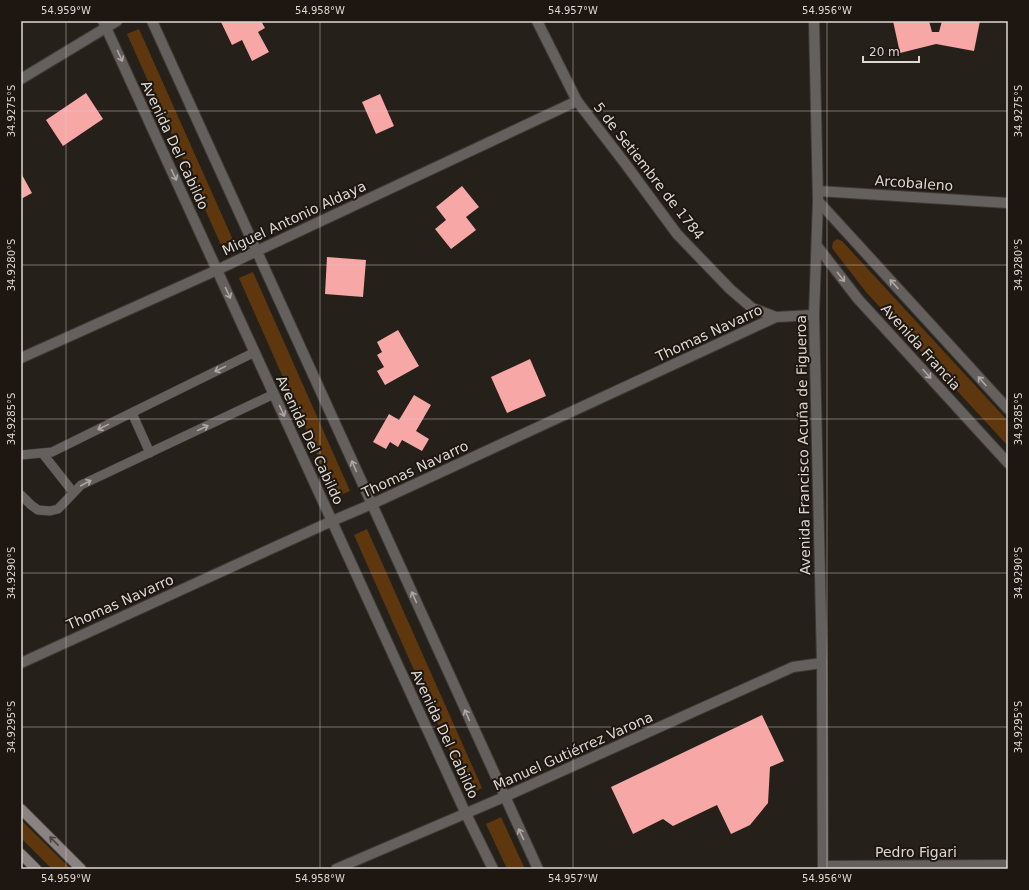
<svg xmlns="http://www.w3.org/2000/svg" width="1029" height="890" font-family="'DejaVu Sans',sans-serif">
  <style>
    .green { fill: #5e370e }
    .building { fill: #f7a7a5 }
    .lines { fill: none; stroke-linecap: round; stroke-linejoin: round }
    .service-casing { stroke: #403a34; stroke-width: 10 }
    .minor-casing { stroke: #403a34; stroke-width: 12 }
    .tertiary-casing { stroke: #403a34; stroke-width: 12 }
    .secondary-casing { stroke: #403a34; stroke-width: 12 }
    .service { stroke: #64605e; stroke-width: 9 }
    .minor { stroke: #64605e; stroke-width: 10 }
    .tertiary { stroke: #64605e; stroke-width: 10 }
    .secondary { stroke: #8b8381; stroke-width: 10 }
    .oneway { stroke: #ada8a5 }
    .oneway2 { stroke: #49423e }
    .ticks { fill: none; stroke: #ddd8d4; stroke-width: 1; stroke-opacity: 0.45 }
    .labels { text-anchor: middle; stroke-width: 4; stroke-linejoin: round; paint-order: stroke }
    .street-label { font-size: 14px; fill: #ddd8d4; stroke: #1d1611 }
    .neatline { fill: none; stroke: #ddd8d4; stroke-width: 1.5 }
    .ticks-label { font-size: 10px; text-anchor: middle; fill: #ddd8d4 }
  </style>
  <rect width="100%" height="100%" fill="#26201a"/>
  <g class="green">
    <path d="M139 29 233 240 221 245 127 34Z"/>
    <path d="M837 239 842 241 1008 421V446L866 292 832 248 833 242Z"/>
    <path d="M253 272 350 491 336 497 239 278Z"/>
    <path d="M367 529 482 788 469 794 354 535Z"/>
    <path d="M501 817 525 869H507L486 824Z"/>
    <path d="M21 820 71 869H52L21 838Z"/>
  </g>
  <g class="building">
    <path d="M222 21H261L265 28 258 32 269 52 252 61 242 40 232 45 221 22Z"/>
    <path d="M893 21H929L932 32H939L942 21H980L974 51 936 44 900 53Z"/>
    <path d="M86 93 103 119 63 146 46 120Z"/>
    <path d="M380 94 394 126 376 134 362 102Z"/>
    <path d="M21 173 32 193 21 199Z"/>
    <path d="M462 186 479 207 466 217 476 230 451 249 435 229 446 220 436 207Z"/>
    <path d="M327 257 366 260 363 297 325 294Z"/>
    <path d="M398 330 419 366 385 385 377 371 384 367 377 355 382 352 377 342Z"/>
    <path d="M530 359 546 396 507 413 491 377Z"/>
    <path d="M414 395 431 405 416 431 429 439 422 451 402 440 398 447 390 442 386 449 373 442 389 414 399 420Z"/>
    <path d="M762 715 784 761 770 767 768 803 750 825 731 834 717 805 673 826 663 819 633 834 611 787Z"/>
  </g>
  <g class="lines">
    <g class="service-casing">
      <g id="service">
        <path d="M132 413 150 453"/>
        <path d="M43 454 73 492"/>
        <path d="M21 455 52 452 255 352"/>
        <path d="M21 495 31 505 38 510 50 511 58 509 81 485 274 394"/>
      </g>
    </g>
    <g class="minor-casing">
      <g id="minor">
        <path d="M103 21 466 814 493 869"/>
        <path d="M152 21 538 869"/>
        <path d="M537 21 577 101 624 162 677 234 730 289 752 308 776 317 814 315"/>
        <path d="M21 79 117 21"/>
        <path d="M818 191 1008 203"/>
        <path d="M21 358 217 270 257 251 577 101"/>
        <path d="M21 663 332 521 372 504 776 317"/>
        <path d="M823 866 1008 865"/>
        <path d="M336 869 504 797 793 667 822 663"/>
      </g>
    </g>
    <g class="tertiary-casing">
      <g id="tertiary">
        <path d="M814 21 818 201 814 315 822 663 823 869"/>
        <path d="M818 201 1008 409"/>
        <path d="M817 246 858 299 1008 463"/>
      </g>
    </g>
    <g class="secondary-casing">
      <g id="secondary">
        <path d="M21 809 81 869"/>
        <path d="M21 854 36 869"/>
      </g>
    </g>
    <use href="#service" class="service"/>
    <use href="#minor" class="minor"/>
    <use href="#tertiary" class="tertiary"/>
    <use href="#secondary" class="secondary"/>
  </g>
  <defs><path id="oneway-shaft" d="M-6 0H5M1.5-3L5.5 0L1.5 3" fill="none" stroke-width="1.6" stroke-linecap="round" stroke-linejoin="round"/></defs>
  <g class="oneway">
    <use href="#oneway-shaft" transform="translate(120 56) rotate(65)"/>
    <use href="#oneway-shaft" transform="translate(174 175) rotate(65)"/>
    <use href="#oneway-shaft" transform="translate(841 277) rotate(52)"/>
    <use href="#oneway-shaft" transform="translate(894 284) rotate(-132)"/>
    <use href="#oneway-shaft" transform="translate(228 293) rotate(65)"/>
    <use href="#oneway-shaft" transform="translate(220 369) rotate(154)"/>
    <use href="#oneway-shaft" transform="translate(927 374) rotate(48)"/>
    <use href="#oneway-shaft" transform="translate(982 381) rotate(-132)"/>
    <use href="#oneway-shaft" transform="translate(282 411) rotate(65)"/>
    <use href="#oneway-shaft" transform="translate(103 427) rotate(154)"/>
    <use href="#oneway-shaft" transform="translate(203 428) rotate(-25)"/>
    <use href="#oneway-shaft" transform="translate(354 466) rotate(-114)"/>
    <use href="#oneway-shaft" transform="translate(86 483) rotate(-28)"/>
    <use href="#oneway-shaft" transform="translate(414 597) rotate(-114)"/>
    <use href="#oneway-shaft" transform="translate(467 715) rotate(-114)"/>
    <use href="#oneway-shaft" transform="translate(521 834) rotate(-115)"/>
  </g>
  <use class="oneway2" href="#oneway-shaft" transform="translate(54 841) rotate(-135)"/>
  <path class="ticks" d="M66 21V869M320 21V869M573 21V869M827 21V869M21 111H1008M21 265H1008M21 419H1008M21 573H1008M21 727H1008"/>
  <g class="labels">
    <g class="street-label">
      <text transform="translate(175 145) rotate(65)" y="5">Avenida Del Cabildo</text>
      <text transform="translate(649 171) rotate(52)" y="5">5 de Setiembre de 1784</text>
      <text transform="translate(914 183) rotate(4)" y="5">Arcobaleno</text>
      <text transform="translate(294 218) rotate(-25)" y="5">Miguel Antonio Aldaya</text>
      <text transform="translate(709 333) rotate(-25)" y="5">Thomas Navarro</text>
      <text transform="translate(921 347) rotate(48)" y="5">Avenida Francia</text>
      <text transform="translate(310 440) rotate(65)" y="5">Avenida Del Cabildo</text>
      <text transform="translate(803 445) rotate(-91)" y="5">Avenida Francisco Acuña de Figueroa</text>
      <text transform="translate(415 469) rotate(-25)" y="5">Thomas Navarro</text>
      <text transform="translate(120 602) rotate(-24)" y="5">Thomas Navarro</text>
      <text transform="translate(445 734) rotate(65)" y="5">Avenida Del Cabildo</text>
      <text transform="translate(573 751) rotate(-24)" y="5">Manuel Gutiérrez Varona</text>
      <text x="916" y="857">Pedro Figari</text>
    </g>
  </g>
  <rect width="1029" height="890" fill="none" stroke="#1d1611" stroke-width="44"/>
  <path d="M863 56v6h56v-6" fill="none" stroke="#ddd8d4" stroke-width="2"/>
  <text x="869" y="56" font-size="12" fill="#ddd8d4" stroke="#1d1611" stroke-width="3" paint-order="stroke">20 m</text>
  <rect x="22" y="22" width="985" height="846" class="neatline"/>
  <g class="ticks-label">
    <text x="66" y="14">54.959°W</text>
    <text x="320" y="14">54.958°W</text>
    <text x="573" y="14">54.957°W</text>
    <text x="827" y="14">54.956°W</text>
    <text transform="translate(11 111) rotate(-90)" y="4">34.9275°S</text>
    <text transform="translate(1018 111) rotate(-90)" y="4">34.9275°S</text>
    <text transform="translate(11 265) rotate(-90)" y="4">34.9280°S</text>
    <text transform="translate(1018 265) rotate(-90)" y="4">34.9280°S</text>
    <text transform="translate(11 419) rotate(-90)" y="4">34.9285°S</text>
    <text transform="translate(1018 419) rotate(-90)" y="4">34.9285°S</text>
    <text transform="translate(11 573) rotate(-90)" y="4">34.9290°S</text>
    <text transform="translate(1018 573) rotate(-90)" y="4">34.9290°S</text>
    <text transform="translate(11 727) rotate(-90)" y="4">34.9295°S</text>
    <text transform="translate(1018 727) rotate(-90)" y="4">34.9295°S</text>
    <text x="66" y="882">54.959°W</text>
    <text x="320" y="882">54.958°W</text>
    <text x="573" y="882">54.957°W</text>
    <text x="827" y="882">54.956°W</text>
  </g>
</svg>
